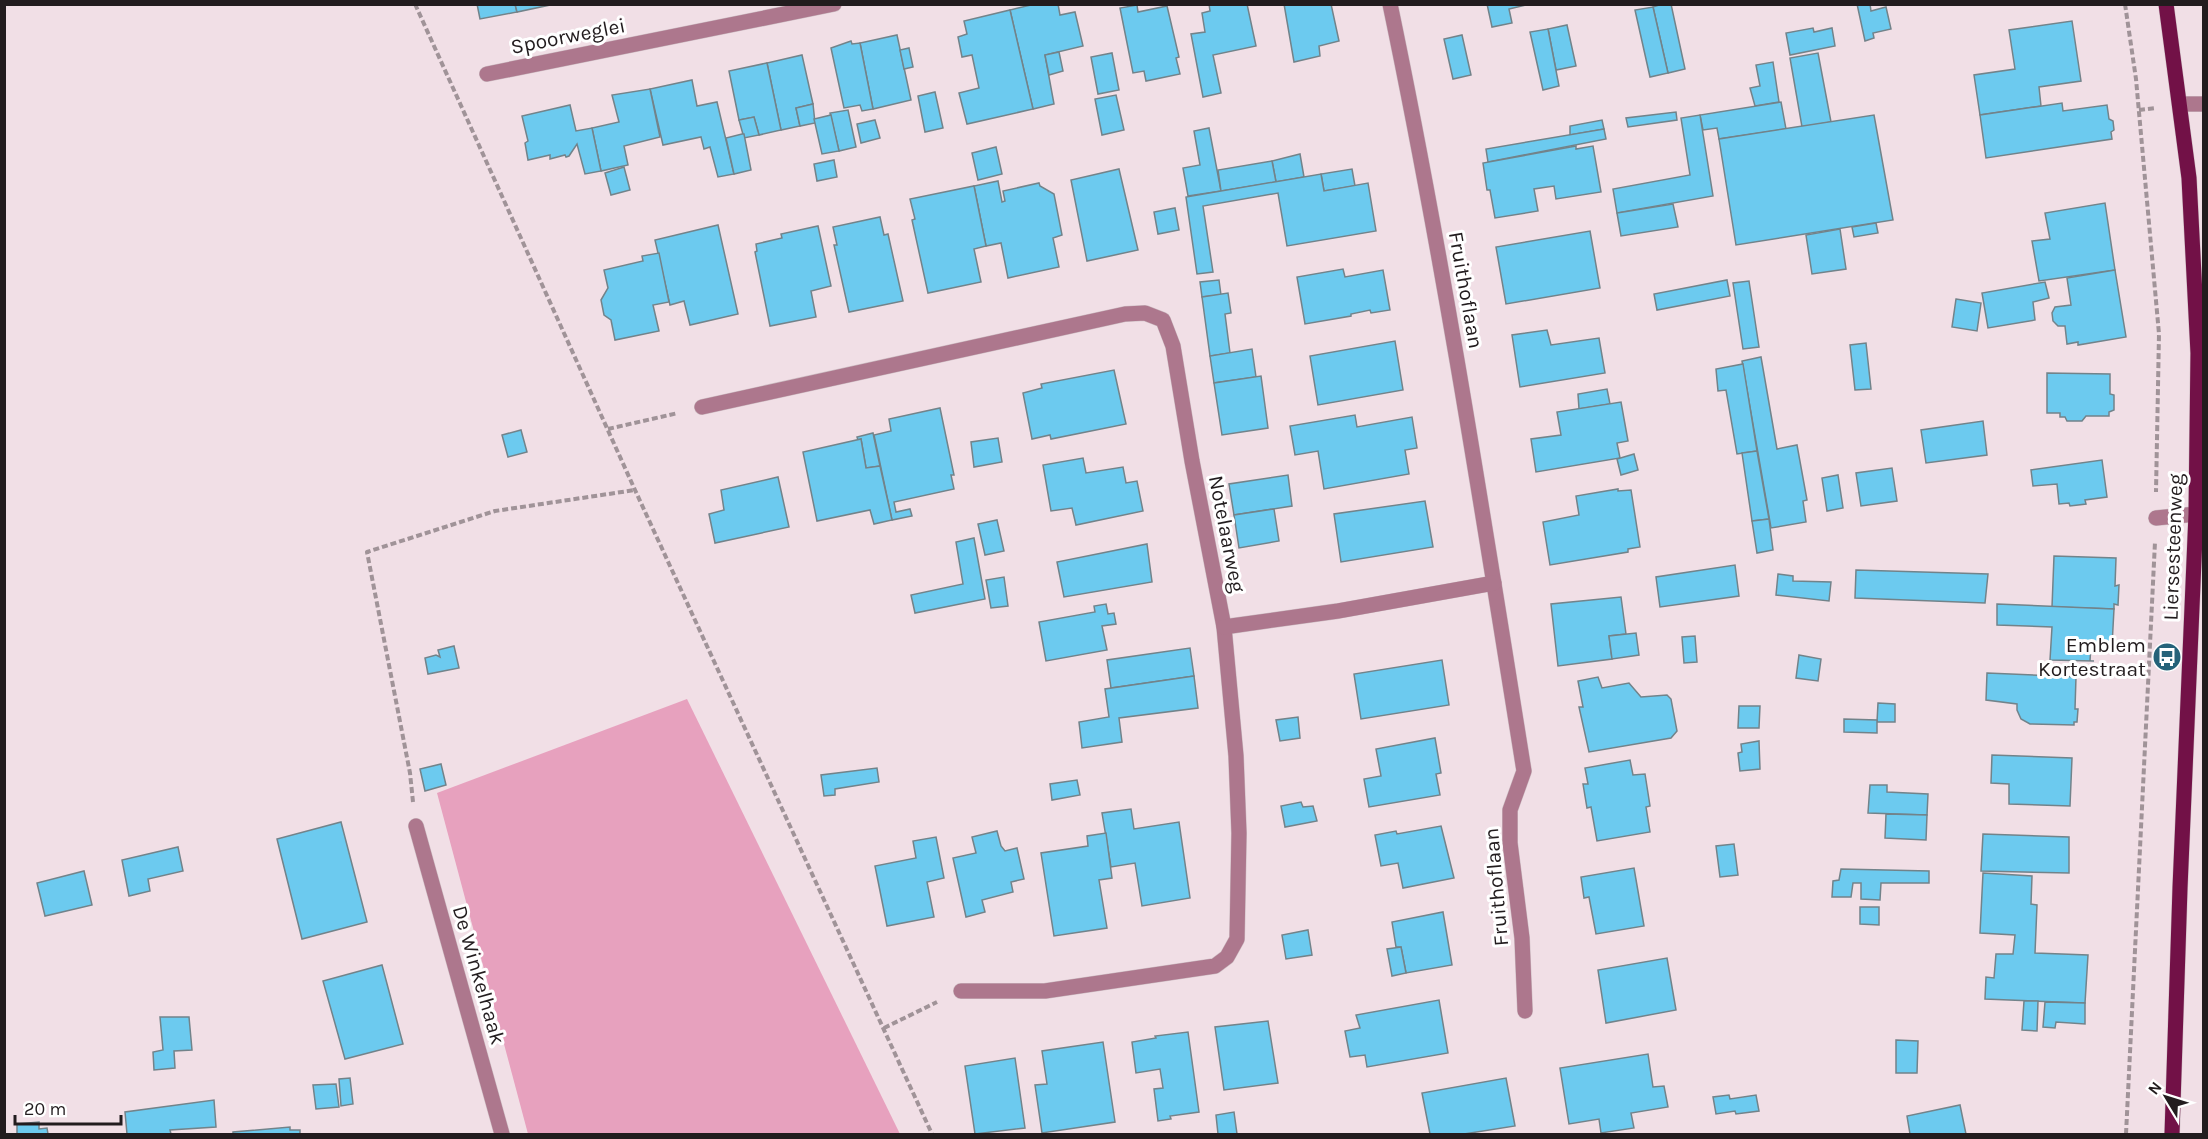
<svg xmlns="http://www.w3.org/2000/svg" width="2208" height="1139" font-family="Karla,sans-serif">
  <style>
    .green { fill: #e7a1be }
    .building { fill: #6ccaef; stroke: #72838a; stroke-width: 1.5 }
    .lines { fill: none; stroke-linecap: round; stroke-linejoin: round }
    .minor-casing { stroke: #ccbcc2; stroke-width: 16 }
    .major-casing { stroke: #ccbcc2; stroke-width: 16 }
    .path { stroke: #a09398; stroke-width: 4; stroke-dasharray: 6 3; stroke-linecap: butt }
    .minor { stroke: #ad778d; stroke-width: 15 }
    .major { stroke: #721147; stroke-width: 15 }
    .labels { text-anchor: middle; stroke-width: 6; stroke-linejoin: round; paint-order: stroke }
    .street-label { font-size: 21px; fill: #221c1e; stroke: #fff }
    .poi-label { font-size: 21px; fill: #221c1e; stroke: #fff; text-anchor: end }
  </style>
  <rect width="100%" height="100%" fill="#f1dfe6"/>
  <path class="green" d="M687 699 900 1134H528L437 793Z"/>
  <g class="building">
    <path d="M477 4H515L517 12 480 19Z"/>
    <path d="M515 4H555L517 12Z"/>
    <path d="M1035 4H1058L1060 15 1075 12 1083 46 1045 55 1054 104 1033 109 1010 10Z"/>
    <path d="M1209 4H1247L1256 46 1213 55 1221 93 1203 97 1191 34 1205 32 1202 13 1210 11Z"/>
    <path d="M1284 4H1331L1339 41 1319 46 1320 56 1294 62Z"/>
    <path d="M1487 4H1530L1509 9 1512 23 1492 27Z"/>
    <path d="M1662 4H1671L1685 69 1668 73 1653 7Z"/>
    <path d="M1857 4H1870L1871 11 1886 7 1891 29 1873 33 1874 38 1865 41Z"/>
    <path d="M1137 5 1138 12 1167 6 1179 57 1176 58 1180 74 1146 81 1144 71 1133 73 1120 8Z"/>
    <path d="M1653 7 1668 73 1650 77 1635 10Z"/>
    <path d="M1010 10 1033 109 967 124 959 93 979 88 972 55 962 57 958 37 967 34 964 21Z"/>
    <path d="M2072 21 2081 81 2039 87 2041 106 1980 115 1974 75 2015 69 2009 30Z"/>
    <path d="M1567 25 1576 66 1556 70 1548 29Z"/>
    <path d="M1813 28 1814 32 1832 28 1835 46 1790 55 1786 33Z"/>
    <path d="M1548 29 1559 86 1543 90 1530 32Z"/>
    <path d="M897 35 911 100 873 109 860 43Z"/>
    <path d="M1462 35 1471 75 1453 79 1444 39Z"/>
    <path d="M851 41 852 44 860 43 873 109 862 111 860 105 844 108 831 48Z"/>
    <path d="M909 48 913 67 904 69 900 50Z"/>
    <path d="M1059 52 1063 71 1049 75 1045 55Z"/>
    <path d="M1112 53 1119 90 1098 94 1091 57Z"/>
    <path d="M1818 53 1831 122 1802 127 1790 58Z"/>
    <path d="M802 55 813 104 796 108 800 126 781 130 767 63Z"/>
    <path d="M1773 62 1779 102 1755 106 1750 88 1760 86 1756 65Z"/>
    <path d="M767 63 781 130 759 135 754 117 739 120 729 71Z"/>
    <path d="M692 80 697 106 717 102 734 174 718 177 710 147 704 149 701 137 663 145 650 89Z"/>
    <path d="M650 89 660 137 624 146 628 165 601 171 592 128 619 122 612 95Z"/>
    <path d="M935 92 943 128 925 132 918 96Z"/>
    <path d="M1116 95 1124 130 1102 135 1095 99Z"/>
    <path d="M1781 102 1786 129 1719 139 1717 128 1703 130 1700 115Z"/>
    <path d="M2062 103 2063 111 2107 105 2109 119 2113 121 2114 130 2111 132 2112 139 1986 158 1980 115Z"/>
    <path d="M813 104 815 123 800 126 796 108Z"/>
    <path d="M570 105 576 131 592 128 601 171 585 174 577 144 569 156 566 157 565 155 550 159V155L528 160 525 143 528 141 522 116Z"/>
    <path d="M848 110 856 147 839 151 830 113Z"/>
    <path d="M1676 112 1677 120 1628 127 1626 118Z"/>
    <path d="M831 115 839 151 822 154 814 119Z"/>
    <path d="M1700 115 1713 196 1617 213 1613 189 1690 175 1681 118Z"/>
    <path d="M1874 115 1893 220 1736 245 1719 139Z"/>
    <path d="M754 117 759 135 744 138 739 120Z"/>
    <path d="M875 120 880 138 861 143 857 124Z"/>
    <path d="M1602 120 1604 129 1570 135V126Z"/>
    <path d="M1209 128 1221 191 1188 196 1183 168 1200 165 1194 131Z"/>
    <path d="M1604 129 1606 139 1488 162 1486 149Z"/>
    <path d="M742 134H744L751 170 734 174 726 138Z"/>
    <path d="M1576 146V149L1593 146 1601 192 1556 199 1554 186 1534 189 1538 211 1495 218 1490 190H1487L1483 163Z"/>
    <path d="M996 147 1002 174 978 180 972 153Z"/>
    <path d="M1300 154 1304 177 1276 182 1272 161Z"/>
    <path d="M834 160 837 177 817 181 814 164Z"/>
    <path d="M1272 161 1276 182 1221 191 1218 170Z"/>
    <path d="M624 167 630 190 611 195 605 173Z"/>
    <path d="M1119 169 1138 250 1087 261 1071 180Z"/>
    <path d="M1352 169 1355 186 1324 191 1321 174Z"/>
    <path d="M1321 174 1324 191 1368 183 1376 231 1287 246 1278 193 1203 206 1213 272 1197 274 1186 197Z"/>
    <path d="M998 181 1002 202 1005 201 1003 191 1039 183 1040 186 1054 194 1062 235 1053 238 1059 267 1008 278 1001 243 986 246 974 186Z"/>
    <path d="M974 186 986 246 974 249 981 282 928 293 912 220 915 219 910 199Z"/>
    <path d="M2105 203 2115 270 2039 281 2032 241 2050 239 2045 213Z"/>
    <path d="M1673 204 1678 227 1621 236 1617 213Z"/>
    <path d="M1175 208 1179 230 1158 234 1154 212Z"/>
    <path d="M880 217 884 235 888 234 903 301 849 312 834 245H837L833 227Z"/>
    <path d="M1876 223 1878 233 1854 237 1852 227Z"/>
    <path d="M718 225 738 314 690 325 684 301 670 305 655 240Z"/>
    <path d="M818 226 831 286 811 291 816 317 770 326 755 252 757 251 756 244 782 238 781 234Z"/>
    <path d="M1840 229 1846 269 1812 274 1806 235Z"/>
    <path d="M1590 231 1600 288 1506 304 1496 247Z"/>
    <path d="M659 253 669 302 653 305 659 331 615 340 611 320 604 315 601 300 608 288 604 270 643 261 642 256Z"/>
    <path d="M1343 269 1345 277 1383 270 1390 310 1371 313 1370 310 1351 314V316L1305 324 1297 277Z"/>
    <path d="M2115 270 2126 337 2078 345V342L2067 344 2065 326H2058L2053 321 2052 313 2055 307 2071 305 2067 278Z"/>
    <path d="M1219 280 1221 295 1202 297 1200 282Z"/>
    <path d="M1727 280 1730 296 1657 310 1654 294Z"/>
    <path d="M1749 281 1759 347 1743 349 1733 283Z"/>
    <path d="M2045 282 2049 298 2033 302 2035 320 1988 328 1982 293Z"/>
    <path d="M1228 293 1231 313 1225 314 1230 353 1210 356 1202 297Z"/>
    <path d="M1956 299 1981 303 1977 331 1952 327Z"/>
    <path d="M1547 330 1551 345 1599 338 1605 373 1520 387 1512 335Z"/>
    <path d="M1395 341 1403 390 1318 405 1310 356Z"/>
    <path d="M1866 343 1871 389 1855 390 1850 345Z"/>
    <path d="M1252 349 1256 377 1214 383 1210 356Z"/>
    <path d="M1761 357 1777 449 1797 445 1807 500 1803 501 1806 522 1771 528 1742 361Z"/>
    <path d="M1743 364 1757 451 1737 454 1726 390 1718 391 1716 369Z"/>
    <path d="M1114 370 1126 424 1051 439 1050 435 1032 439 1023 393 1042 388 1041 384Z"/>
    <path d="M2047 373 2110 374V394L2114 395V410L2109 412V416H2086L2082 421H2067L2065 417H2060V413H2047Z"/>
    <path d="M1261 376 1268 428 1222 435 1214 383Z"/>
    <path d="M1607 389 1610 404 1579 409 1578 394Z"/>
    <path d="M1621 402 1628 441 1617 443 1620 458 1536 472 1531 439 1561 435 1557 412Z"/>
    <path d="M940 408 954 475H951L954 489 894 502 896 512 910 509 912 516 892 520 874 435 891 431 889 419Z"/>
    <path d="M1355 415 1357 427 1412 417 1417 448 1405 450 1409 474 1324 489 1318 451 1295 455 1290 426Z"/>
    <path d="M1983 421 1987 455 1926 463 1921 430Z"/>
    <path d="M521 430 527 452 508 457 502 435Z"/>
    <path d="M873 433 880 466 866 468 861 439 858 440 857 437Z"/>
    <path d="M998 438 1002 462 974 467 971 442Z"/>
    <path d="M861 439 866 468 880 466 892 520 874 524 870 510 817 521 803 452Z"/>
    <path d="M1757 451 1769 519 1752 521 1742 453Z"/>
    <path d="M1634 454 1638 470 1621 475 1617 459Z"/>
    <path d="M1083 458 1086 473 1123 467 1126 483 1137 481 1143 511 1076 525 1072 508 1051 511 1043 465Z"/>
    <path d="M2102 460 2107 497 2085 500 2086 504 2070 506 2069 503 2059 504 2057 484 2033 486 2031 470Z"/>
    <path d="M1892 468 1897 501 1861 506 1856 473Z"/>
    <path d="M1288 475 1292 506 1234 515 1229 484Z"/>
    <path d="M1838 475 1843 508 1827 511 1822 478Z"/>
    <path d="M778 477 789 527 715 543 709 514 724 510 721 490Z"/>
    <path d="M1618 489V491L1631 490 1640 547 1628 549V552L1550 565 1543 522 1579 515 1576 496Z"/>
    <path d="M1425 501 1433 547 1341 562 1334 514Z"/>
    <path d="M1274 509 1279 541 1239 548 1234 515Z"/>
    <path d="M1769 519 1773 550 1757 553 1752 521Z"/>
    <path d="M997 520 1004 551 985 555 978 524Z"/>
    <path d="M974 538 985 599 915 613 911 595 963 584 956 542Z"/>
    <path d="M1147 544 1152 582 1064 597 1057 562Z"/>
    <path d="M2054 556 2116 558 2115 586 2119 585 2118 605 2114 604V609L2052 607Z"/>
    <path d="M1735 565 1739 596 1660 607 1656 577Z"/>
    <path d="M1856 570 1988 574 1985 603 1855 598Z"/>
    <path d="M1778 574 1793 576V581L1831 582 1829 601 1776 595Z"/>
    <path d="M1004 577 1008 606 991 608 986 580Z"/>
    <path d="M1621 597 1626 634 1609 636 1612 659 1558 666 1551 604Z"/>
    <path d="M1106 604 1108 614 1114 613 1116 624 1102 626 1107 650 1046 661 1039 622 1095 612 1094 606Z"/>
    <path d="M1997 604 2114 609 2112 646 2091 645 2090 661H2094L2050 660 2052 627 1997 625Z"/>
    <path d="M1636 633 1639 655 1612 659 1609 636Z"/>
    <path d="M1695 636 1697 662 1684 663 1682 637Z"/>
    <path d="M454 646 459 668 428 674 425 658 436 655 440 657 438 650Z"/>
    <path d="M1190 648 1194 676 1111 688 1107 660Z"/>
    <path d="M1799 655 1821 659 1818 681 1796 678Z"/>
    <path d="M1442 660 1449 705 1361 719 1354 674Z"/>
    <path d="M1987 673 2076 677 2075 709H2078L2077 722H2074V725L2030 724 2021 719 2017 710V704L1986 700Z"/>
    <path d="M1194 676 1198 708 1119 718 1122 742 1082 748 1079 722 1109 717 1105 689Z"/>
    <path d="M1598 677 1602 688 1629 683 1641 697 1667 695 1671 699 1677 731 1671 738 1589 752 1579 707H1583L1578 681Z"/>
    <path d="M1878 703 1895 704V722H1877Z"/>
    <path d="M1739 706H1760L1759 728H1738Z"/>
    <path d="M1298 717 1300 738 1280 741 1276 720Z"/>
    <path d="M1844 719 1877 720V733L1844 732Z"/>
    <path d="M1435 738 1441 773 1436 774 1440 795 1369 807 1364 779 1381 776 1376 749Z"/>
    <path d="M1759 741 1760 769 1740 771 1738 753 1742 752 1741 744Z"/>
    <path d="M1992 755 2072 758 2070 806 2009 804V784L1991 783Z"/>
    <path d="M1630 760 1633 775 1645 774 1650 806 1646 807 1650 832 1597 841 1591 807 1587 808 1583 784H1588L1585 768Z"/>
    <path d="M441 764 446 785 425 791 420 769Z"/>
    <path d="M877 768 879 782 835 789V795L824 796 821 775Z"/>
    <path d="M1077 780 1080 795 1052 800 1050 784Z"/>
    <path d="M1870 785H1887V792L1928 794 1927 815 1868 813Z"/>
    <path d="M1301 802 1303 807 1313 806 1317 821 1285 827 1281 806Z"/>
    <path d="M1131 809 1134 829 1179 822 1190 898 1142 906 1135 863 1111 867 1102 813Z"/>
    <path d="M1886 814 1927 815 1926 840 1885 838Z"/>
    <path d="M341 822 367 922 302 939 277 839Z"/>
    <path d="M1441 826 1454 878 1403 888 1398 863 1381 866 1375 835 1396 831 1397 834Z"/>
    <path d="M997 831 1001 846 1005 851 1017 848 1024 879 1011 882 1013 892 982 900 985 912 966 917 953 858 976 853 972 837Z"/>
    <path d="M1106 833 1112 878 1099 880 1107 928 1054 936 1041 853 1088 846 1087 836Z"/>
    <path d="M1983 834 2069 837V873L1981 871Z"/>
    <path d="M936 837 944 878 927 882 934 917 887 926 875 866 916 858 913 841Z"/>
    <path d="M1734 844 1738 875 1720 877 1716 846Z"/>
    <path d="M178 847 183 871 148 879 150 891 129 896 122 860Z"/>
    <path d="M1634 868 1644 926 1596 934 1589 897 1584 898 1581 877Z"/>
    <path d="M1841 869 1929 871V883H1881L1880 900 1861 899V883H1853L1851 897H1832L1833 881 1839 880Z"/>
    <path d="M84 871 92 905 45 916 37 883Z"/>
    <path d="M1983 873 2032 876 2031 904 2037 905 2035 953 2088 955 2085 1003 1985 999 1986 977 1994 978 1996 954H2013L2015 935 1980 933Z"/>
    <path d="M1860 907H1879V925L1860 924Z"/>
    <path d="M1443 912 1452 965 1406 973 1401 947H1396L1392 922Z"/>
    <path d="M1308 930 1312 955 1286 959 1282 935Z"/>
    <path d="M1401 947 1406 973 1392 976 1387 949Z"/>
    <path d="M1667 958 1676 1010 1606 1023 1598 970Z"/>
    <path d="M382 965 403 1044 345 1059 323 981Z"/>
    <path d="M1439 1000 1448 1053 1367 1067 1365 1055 1350 1057 1345 1031 1360 1028 1356 1015Z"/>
    <path d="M2024 1001H2038L2037 1031 2022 1030Z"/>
    <path d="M2045 1002 2085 1003V1024L2056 1022 2055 1028 2043 1027Z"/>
    <path d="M160 1017H189L192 1050 174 1051 175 1068 154 1070 153 1052 163 1050Z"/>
    <path d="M1268 1021 1278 1083 1224 1090 1215 1027Z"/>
    <path d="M1188 1032 1199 1112 1170 1116 1171 1119 1158 1121 1154 1089 1163 1088 1160 1069 1136 1073 1132 1042 1156 1038 1155 1036Z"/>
    <path d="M1896 1040 1918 1041 1917 1073H1896Z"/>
    <path d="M1103 1042 1115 1122 1042 1133 1035 1085 1047 1084 1042 1051Z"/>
    <path d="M1648 1054 1653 1087 1664 1086 1668 1107 1631 1113 1634 1128 1601 1133 1599 1119 1569 1124 1560 1068Z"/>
    <path d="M1015 1058 1025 1128 975 1134 965 1066Z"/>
    <path d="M350 1078 353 1104 341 1106 339 1079Z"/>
    <path d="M1506 1078 1515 1126 1464 1134H1430L1422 1093Z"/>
    <path d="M336 1084 339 1107 316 1109 313 1085Z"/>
    <path d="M1729 1095 1730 1099 1756 1095 1759 1111 1736 1114 1735 1111 1716 1114 1713 1097Z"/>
    <path d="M214 1100 216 1127 170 1130 171 1134H127L125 1112Z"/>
    <path d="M1960 1105 1966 1134H1910L1907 1116Z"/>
    <path d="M1234 1112 1237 1134H1218L1216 1115Z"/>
    <path d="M39 1122V1129L47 1128 48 1134H17V1124Z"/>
    <path d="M290 1127V1130H300V1134H233V1132Z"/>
  </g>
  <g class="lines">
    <g class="minor-casing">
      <g id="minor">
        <path d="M1390 4C1443 258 1483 515 1524 771L1510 810V843L1522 938 1525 1011"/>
        <path d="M487 74 834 4"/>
        <path d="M2181 104H2204"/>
        <path d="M702 407 1125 314 1145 313 1163 320 1173 346 1192 461 1224 627 1236 756 1239 833 1237 939 1227 957 1215 966 1045 991H961"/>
        <path d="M2156 518 2196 514"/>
        <path d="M1224 627 1338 611 1494 583"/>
        <path d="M416 826 502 1134"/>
      </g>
    </g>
    <g class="major-casing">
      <path id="major" d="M2166 4 2189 178 2198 353 2196 514 2180 888 2172 1134"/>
    </g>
    <g class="path">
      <path d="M415 4 635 490 932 1134"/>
      <path d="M2125 4 2136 79 2159 334 2156 492"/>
      <path d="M2139 110 2156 108"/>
      <path d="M608 429 678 413"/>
      <path d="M413 802 410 773 367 552 495 511 635 490"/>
      <path d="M884 1028 937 1002"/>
      <path d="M2126 1134 2155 542"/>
    </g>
    <use href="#minor" class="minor"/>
    <use href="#major" class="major"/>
  </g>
  <defs>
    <g id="bus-disc" transform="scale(1.5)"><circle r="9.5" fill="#256279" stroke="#fff"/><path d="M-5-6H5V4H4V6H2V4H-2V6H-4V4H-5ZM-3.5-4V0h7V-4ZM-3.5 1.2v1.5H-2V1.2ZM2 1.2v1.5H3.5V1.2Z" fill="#fff"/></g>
  </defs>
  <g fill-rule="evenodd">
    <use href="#bus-disc" x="2167" y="657"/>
  </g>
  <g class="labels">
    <g class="street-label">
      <text transform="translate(568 36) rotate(-11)" y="7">Spoorweglei</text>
      <text transform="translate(1466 290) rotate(80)" y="7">Fruithoflaan</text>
      <text transform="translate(1227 534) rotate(79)" y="7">Notelaarweg</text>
      <text transform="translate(2173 547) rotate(-88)" y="7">Liersesteenweg</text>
      <text transform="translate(1496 887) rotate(-95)" y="7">Fruithoflaan</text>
      <text transform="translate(479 975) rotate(74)" y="7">De Winkelhaak</text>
    </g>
    <g class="poi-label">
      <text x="2146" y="652">Emblem<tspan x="2146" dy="24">Kortestraat</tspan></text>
    </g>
  </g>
  <rect width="2208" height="1139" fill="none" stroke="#221c1e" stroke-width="12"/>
  <g transform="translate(2166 1097) rotate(308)" stroke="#ffffff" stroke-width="4.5" paint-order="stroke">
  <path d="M0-4.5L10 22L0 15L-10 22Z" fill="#221c1e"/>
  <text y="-9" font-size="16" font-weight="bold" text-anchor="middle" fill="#221c1e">N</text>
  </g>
  <path d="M15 1115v9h106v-9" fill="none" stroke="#221c1e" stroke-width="3"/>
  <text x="24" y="1115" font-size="18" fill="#221c1e" stroke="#ffffff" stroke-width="4.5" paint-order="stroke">20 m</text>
</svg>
